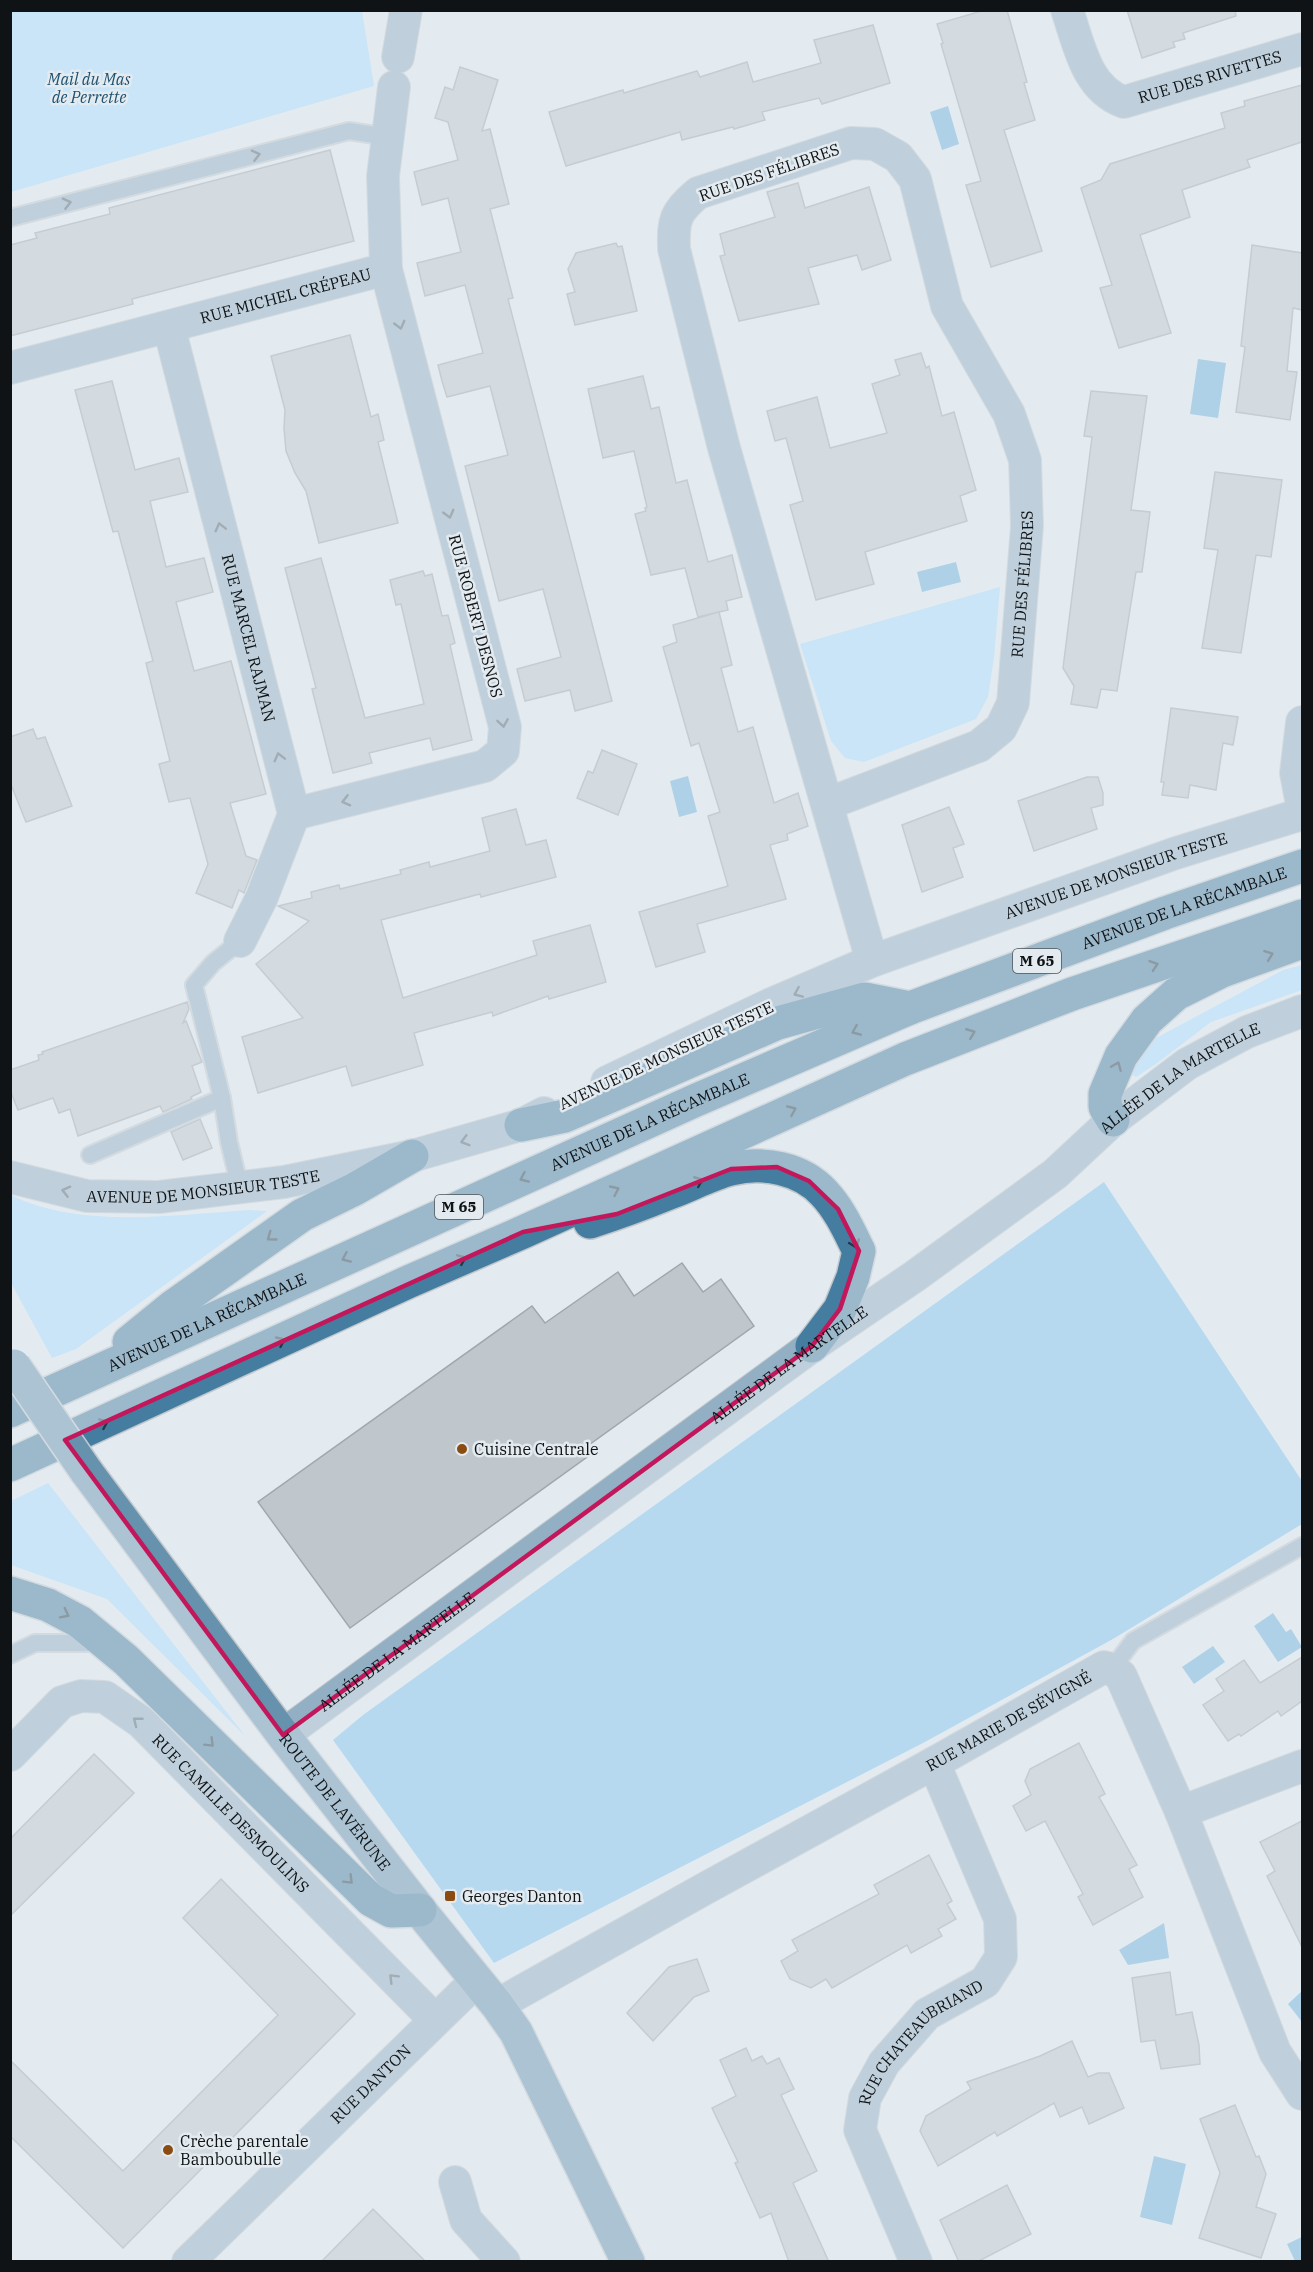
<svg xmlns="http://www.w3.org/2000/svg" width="1313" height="2272" font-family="'IBM Plex Serif',serif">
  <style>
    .green { fill: #abddff }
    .forest { fill: #7ec3ef }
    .water { fill: #6db1dd }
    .building { fill: #c0c7cc; stroke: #a1a8ad; stroke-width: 1.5 }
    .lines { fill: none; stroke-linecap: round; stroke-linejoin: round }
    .lane-casing { stroke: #c1c8cd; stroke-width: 20 }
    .street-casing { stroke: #c1c8cd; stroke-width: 34 }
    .secondary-casing { stroke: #c1c8cd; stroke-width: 36 }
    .primary-casing { stroke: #c1c8cd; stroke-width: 36 }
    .lane { stroke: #92afc3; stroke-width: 16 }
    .street { stroke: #92afc3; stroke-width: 32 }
    .secondary { stroke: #6792ae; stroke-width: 33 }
    .primary { stroke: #457da0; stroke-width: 33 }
    .secondary-bridge-casing { stroke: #c1c8cd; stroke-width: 36; stroke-linecap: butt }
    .secondary-bridge { stroke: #6792ae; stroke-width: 33 }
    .oneway { stroke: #51616c }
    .oneway2 { stroke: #233846 }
    .marked { fill: none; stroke: #c2185b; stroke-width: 4.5; stroke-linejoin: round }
    .poi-dot { fill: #8a4c10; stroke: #e3ebf0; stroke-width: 2 }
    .labels { text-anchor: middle; stroke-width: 5; stroke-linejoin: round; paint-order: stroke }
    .shield { fill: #e3ebf0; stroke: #4f5457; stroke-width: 1.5 }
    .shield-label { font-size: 15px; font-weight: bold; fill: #101315 }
    .street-label { font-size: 16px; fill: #101315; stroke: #e3ebf0 }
    .park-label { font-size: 16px; font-style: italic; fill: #1e5270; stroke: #e3ebf0 }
    .poi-label { font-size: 16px; fill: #101315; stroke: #e3ebf0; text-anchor: start }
  </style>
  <rect width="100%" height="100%" fill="#e3ebf0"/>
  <g class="green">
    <path d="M11 10 362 11 374 86 11 192Z"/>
    <path d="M1000 587 994 657 988 697 976 719 864 762 845 758 831 741 800 644Z"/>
    <path d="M1302 965V990L1211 1022 1156 1064 1136 1077 1127 1072 1156 1038 1283 970Z"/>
    <path d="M11 1195C79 1229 174 1215 249 1210L267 1211 76 1349 52 1358 11 1283Z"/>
    <path d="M48 1483 246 1737 107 1599 11 1565V1501Z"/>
  </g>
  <path class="forest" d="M1104 1182 1302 1481V1524L1113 1639 923 1743 494 1963 333 1740 363 1715Z"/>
  <g class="water">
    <path d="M948 106 959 144 942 150 930 112Z"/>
    <path d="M1198 359 1226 363 1218 418 1190 414Z"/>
    <path d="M956 562 961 582 922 592 917 572Z"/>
    <path d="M688 776 697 812 679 817 670 781Z"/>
    <path d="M1273 1613 1286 1632 1291 1629 1302 1647 1278 1662 1254 1626Z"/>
    <path d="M1213 1646 1225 1662 1194 1684 1182 1667Z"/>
    <path d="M1164 1923 1169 1958 1128 1965 1119 1950Z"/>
    <path d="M1302 1991V2022L1288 2004Z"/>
    <path d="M1154 2156 1186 2164 1172 2225 1140 2217Z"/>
    <path d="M1302 2237V2261H1295L1287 2244Z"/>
  </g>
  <g class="building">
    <path d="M985 10H1007L1027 82 1024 83 1035 120 1004 130 1042 251 991 267 966 185 981 181 941 44 943 43 937 24Z"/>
    <path d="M1127 10H1235L1236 16 1183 33 1185 39 1173 42 1175 47 1142 58Z"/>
    <path d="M873 25 890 83 822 104 819 98 762 112 765 120 734 129 733 127 682 140 680 132 566 166 549 112 623 90 624 93 697 71 700 77 747 62 753 82 821 63 814 40Z"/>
    <path d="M460 67 498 80 482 131 490 129 509 204 490 209 513 298 508 299 612 701 575 711 570 690 525 701 517 669 561 657 543 589 499 601 465 466 508 455 490 386 447 397 442 381 438 365 483 353 465 285 425 296 417 263 461 252 448 198 422 205 414 172 458 160 448 122 435 118 445 87 453 90Z"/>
    <path d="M1302 85V142L1247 160 1250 167 1182 190 1190 217 1140 235 1171 333 1119 348 1100 288 1112 285 1081 188 1101 180 1110 164 1225 128 1221 113 1245 106 1244 101Z"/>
    <path d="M330 150 354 241 132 299 133 304 10 336V245L37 238 35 233 110 214 109 208Z"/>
    <path d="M798 183 805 208 869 187 891 260 862 270 857 255 808 268 819 304 739 321 720 256 725 255 720 234 775 217 767 192Z"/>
    <path d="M616 243 618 247 622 246 637 311 575 325 567 294 575 292 568 269 576 253Z"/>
    <path d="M1252 245 1302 253V310L1293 308 1287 371 1297 372 1290 420 1236 412 1245 347 1241 346Z"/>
    <path d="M350 335 371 417 378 414 384 440 378 442 398 523 319 543 306 491 295 473 286 451 284 428 285 410 271 356Z"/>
    <path d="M921 353 926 368 929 366 942 416 954 412 976 490 960 496 967 521 865 552 874 584 816 600 790 505 803 501 786 438 775 441 767 411 817 397 830 448 887 433 872 384 900 375 895 360Z"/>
    <path d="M643 376 651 409 659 407 676 483 687 480 708 562 732 555 742 597 726 601 728 610 698 617 685 568 651 575 635 514 646 511 645 508 647 507 634 451 603 458 588 389Z"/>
    <path d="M112 381 135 470 179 458 188 492 150 501 166 567 204 558 213 592 176 602 194 671 231 661 266 794 230 803 246 856 257 860 244 893 239 890 232 908 196 893 208 864 190 798 169 802 159 764 170 761 146 663 153 661 118 531 113 532 75 390Z"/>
    <path d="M1091 391 1147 396 1131 510 1150 512 1142 572H1136L1117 691 1101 689 1097 708 1071 704 1074 686 1063 668 1092 437 1084 436Z"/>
    <path d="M1215 472 1282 480 1271 557 1256 555 1241 653 1202 648 1218 550 1204 548Z"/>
    <path d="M321 558 365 718 424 704 401 604 396 605 390 580 423 571 425 576 432 574 442 616 448 615 455 643 450 645 472 740 433 750 430 738 369 753 372 763 333 773 312 689 316 688 285 568Z"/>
    <path d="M719 612 732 665 721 668 738 732 753 727 774 803 798 793 808 826 787 834 788 840 770 845 786 899 697 924 705 952 656 967 639 912 728 886 708 816 720 812 699 743 691 746 663 647 677 642 673 625Z"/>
    <path d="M1171 708 1238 717 1233 745 1223 743 1216 790 1190 785 1188 798 1162 795 1164 782H1161Z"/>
    <path d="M33 729 37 739 45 737 72 806 26 822 10 782V737Z"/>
    <path d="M602 750 637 764 618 815 577 798 588 771 593 773Z"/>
    <path d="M1087 777H1098L1103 793V805L1091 808 1097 829 1034 851 1018 801Z"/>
    <path d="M949 807 964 844 953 848 963 877 922 892 902 825Z"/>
    <path d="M516 809 526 845 546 840 556 877 481 897 480 894 381 920 403 998 537 955 533 941 590 925 606 982 549 999 548 996 493 1016 492 1012 414 1033 423 1065 352 1086 346 1066 258 1093 242 1037 303 1018 256 964 309 921 278 906 312 898 311 892 339 885 340 889 401 874 400 870 429 862 430 867 490 851 482 818Z"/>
    <path d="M187 1002 189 1009 183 1023 186 1021 202 1062 192 1066 201 1092 191 1097 192 1099 163 1112 160 1106 78 1136 70 1109 59 1113 53 1098 18 1110 10 1090V1070L39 1060 38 1055 43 1054 42 1052Z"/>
    <path d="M200 1119 212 1148 183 1160 171 1132Z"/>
    <path d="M682 1263 703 1292 721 1279 754 1326 589 1445 594 1452 350 1628 258 1502 532 1306 545 1323 618 1272 634 1296Z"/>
    <path d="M1302 1657V1701L1281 1716 1278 1711 1241 1736 1239 1734 1228 1741 1203 1705 1224 1691 1216 1679 1244 1660 1260 1683Z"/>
    <path d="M1079 1743 1105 1794 1099 1797 1137 1865 1129 1869 1143 1897 1093 1925 1078 1897 1083 1894 1045 1821 1026 1831 1013 1806 1031 1795 1025 1781 1030 1769Z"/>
    <path d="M94 1754 134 1793 10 1916V1839Z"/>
    <path d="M1302 1821V1947L1267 1876 1275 1871 1260 1842Z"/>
    <path d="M929 1855 952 1901 947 1904 956 1919 938 1929 942 1936 911 1953 907 1945 832 1988 826 1979 811 1988 790 1979 781 1961 798 1951 792 1940 879 1894 874 1885Z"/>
    <path d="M221 1879 355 2014 123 2248 10 2136V2060L123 2171 278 2015 183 1918Z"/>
    <path d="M697 1959 709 1991 694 1997 653 2041 627 2013 669 1967Z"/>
    <path d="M1170 1972 1176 2015 1192 2012 1199 2045 1200 2064 1161 2069 1155 2040 1141 2042 1132 1978Z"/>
    <path d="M1072 2041 1088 2077 1098 2073H1109L1124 2108 1089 2124 1082 2107 1060 2117 1054 2103 997 2136 995 2132 938 2166 920 2131 926 2116 971 2089 967 2082 1040 2056Z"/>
    <path d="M746 2048 752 2061 762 2056 767 2064 779 2058 794 2089 781 2095 817 2171 793 2183 829 2262H789L771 2213 760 2218 735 2163 738 2162 712 2108 736 2096 720 2060Z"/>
    <path d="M1235 2105 1256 2157 1259 2156 1266 2174 1256 2207 1276 2214 1261 2258 1199 2238 1220 2173 1200 2119Z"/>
    <path d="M1007 2185 1031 2234 977 2262H959L940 2220Z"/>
    <path d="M373 2209 426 2262H321Z"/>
  </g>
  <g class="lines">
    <g class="lane-casing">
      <g id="lane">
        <path d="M10 218 349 131 388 137"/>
        <path d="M222 1098 229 1142 240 1188"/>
        <path d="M90 1155 222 1098 194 985 213 963 240 941"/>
        <path d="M10 1655 35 1643H100"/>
        <path d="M1112 1669 1133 1641 1302 1546"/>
      </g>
    </g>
    <g class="street-casing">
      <g id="street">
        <path id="s1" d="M1067 10C1079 44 1086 89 1124 102L1302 49"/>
        <path d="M398 57 406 10"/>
        <path id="s2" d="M169 327 294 814 262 897 240 941"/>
        <path id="s3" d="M10 368 386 269 383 176 394 87"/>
        <path d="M1302 722 1296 773 1302 805"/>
        <path id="s4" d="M827 804 979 746 1001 728 1013 703 1027 526 1025 460 1009 414 947 306 915 179 898 157 875 144 851 143 698 193C675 212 673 220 674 249L724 448 872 961"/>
        <path d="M294 814 485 766 503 751 505 727 386 269"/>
        <path id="s5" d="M607 1082 769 1005 872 961 1176 853 1302 814"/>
        <path id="s6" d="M10 1177 87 1196 159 1197 284 1182 412 1156 521 1125 544 1113"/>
        <path id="s7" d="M283 1735 812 1346 915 1276 1055 1174 1113 1120 1187 1064 1247 1032 1302 1011"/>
        <path id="s8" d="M10 1755 62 1702 81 1696 105 1697 141 1722 434 2019"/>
        <path d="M1181 1812 1302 1766"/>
        <path id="s9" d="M497 2005 706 1888 934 1763 1104 1667 1112 1669 1121 1676 1181 1812 1275 2052 1302 2094"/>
        <path d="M455 2182 466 2220 504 2262"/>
        <path id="s10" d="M188 2262 476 1981"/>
        <path id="s11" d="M916 2262 860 2130 865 2098 884 2063 927 2014 985 1982 1001 1957 1000 1919 934 1763"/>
      </g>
    </g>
    <g class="secondary-casing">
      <g id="secondary">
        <path id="s12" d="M86 1471 283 1735 426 1918 497 2005 516 2032 628 2262"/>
      </g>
    </g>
    <g class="primary-casing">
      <g id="primary">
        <path d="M1113 1120 1105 1107V1094L1121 1056 1147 1020 1176 994 1222 971 1302 942"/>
        <path d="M521 1125 565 1116 778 1023 865 999 910 1008"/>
        <path d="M590 1222C618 1213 645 1203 672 1192 691 1185 711 1174 731 1169 763 1161 801 1168 824 1193 840 1210 849 1231 859 1251L853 1277 840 1309 812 1346"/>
        <path d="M129 1342 172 1307 302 1215 355 1189 412 1156"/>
        <path id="s13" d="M10 1411 694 1101 910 1008 1165 913 1302 866"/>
        <path d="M10 1465 408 1282 523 1232 905 1059 1072 994 1302 916"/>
        <path d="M10 1593 48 1605 80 1622 126 1660 371 1900 391 1911 420 1910"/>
      </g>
    </g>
    <use href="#lane" class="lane"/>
    <use href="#street" class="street"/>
    <use href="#secondary" class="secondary"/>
    <use href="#primary" class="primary"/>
    <g class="secondary-bridge-casing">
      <path id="secondary-bridge" d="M14 1366 86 1471"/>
    </g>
    <use href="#secondary-bridge" class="secondary-bridge"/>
  </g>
  <defs><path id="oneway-chevron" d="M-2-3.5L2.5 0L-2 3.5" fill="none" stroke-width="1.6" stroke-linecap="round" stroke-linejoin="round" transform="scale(1.5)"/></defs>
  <g class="oneway">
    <use href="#oneway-chevron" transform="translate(256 155) rotate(-14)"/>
    <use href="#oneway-chevron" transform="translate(67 203) rotate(-14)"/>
    <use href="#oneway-chevron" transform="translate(400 325) rotate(75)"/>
    <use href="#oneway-chevron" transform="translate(449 514) rotate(75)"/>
    <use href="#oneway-chevron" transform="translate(220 527) rotate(-104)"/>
    <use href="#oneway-chevron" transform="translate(503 723) rotate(81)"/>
    <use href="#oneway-chevron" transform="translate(279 757) rotate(-104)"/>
    <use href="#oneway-chevron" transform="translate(346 801) rotate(166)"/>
    <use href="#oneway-chevron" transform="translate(798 993) rotate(157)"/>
    <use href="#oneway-chevron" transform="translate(465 1141) rotate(164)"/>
    <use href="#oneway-chevron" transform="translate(66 1191) rotate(-166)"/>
    <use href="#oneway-chevron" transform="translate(137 1721) rotate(-142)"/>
    <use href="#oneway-chevron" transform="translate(393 1978) rotate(-135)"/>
  </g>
  <g class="oneway2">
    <use href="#oneway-chevron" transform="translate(1269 955) rotate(-20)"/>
    <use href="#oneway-chevron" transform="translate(1154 965) rotate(-19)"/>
    <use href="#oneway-chevron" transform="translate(856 1031) rotate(157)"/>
    <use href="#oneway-chevron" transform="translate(971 1033) rotate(-22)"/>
    <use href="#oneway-chevron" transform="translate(1117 1066) rotate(-67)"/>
    <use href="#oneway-chevron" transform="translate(792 1110) rotate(-24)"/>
    <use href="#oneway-chevron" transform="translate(524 1178) rotate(156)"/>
    <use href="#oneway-chevron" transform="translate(699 1181) rotate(-22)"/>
    <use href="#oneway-chevron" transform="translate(615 1190) rotate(-25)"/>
    <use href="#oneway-chevron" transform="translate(271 1237) rotate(144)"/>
    <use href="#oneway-chevron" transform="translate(855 1244) rotate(69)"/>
    <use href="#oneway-chevron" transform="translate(346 1258) rotate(156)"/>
    <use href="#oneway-chevron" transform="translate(462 1259) rotate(-23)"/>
    <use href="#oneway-chevron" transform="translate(281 1341) rotate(-25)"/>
    <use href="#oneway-chevron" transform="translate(104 1423) rotate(-24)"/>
    <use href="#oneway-chevron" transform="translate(65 1614) rotate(27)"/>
    <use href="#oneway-chevron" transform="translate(210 1743) rotate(45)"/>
    <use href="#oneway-chevron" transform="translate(349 1880) rotate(45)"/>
  </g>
  <path d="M0 0H1313V2272H0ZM777 1167 809 1181 838 1209 859 1251 840 1309 812 1346 283 1735 65 1440 523 1232 617 1214 731 1169Z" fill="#e3ebf0" fill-opacity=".55" fill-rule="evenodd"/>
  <path class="marked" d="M777 1167 809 1181 838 1209 859 1251 840 1309 812 1346 283 1735 65 1440 523 1232 617 1214 731 1169Z"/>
  <g class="poi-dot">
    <circle cx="462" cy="1449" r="6"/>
    <rect x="444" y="1890" width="12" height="12" rx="3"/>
    <circle cx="168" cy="2150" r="6"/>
  </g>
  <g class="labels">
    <g class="shield">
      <rect x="1013" y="949" width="48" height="24" rx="4.5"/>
      <rect x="435" y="1195" width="48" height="24" rx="4.5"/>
    </g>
    <g class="shield-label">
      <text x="1037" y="966">M 65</text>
      <text x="459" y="1212">M 65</text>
    </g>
    <g class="street-label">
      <text dy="6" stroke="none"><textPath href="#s1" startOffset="202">RUE DES RIVETTES</textPath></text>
      <text transform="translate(769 172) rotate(-19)" y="6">RUE DES FÉLIBRES</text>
      <text dy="6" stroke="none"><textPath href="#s3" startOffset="285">RUE MICHEL CRÉPEAU</textPath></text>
      <text dy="6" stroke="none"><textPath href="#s4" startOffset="338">RUE DES FÉLIBRES</textPath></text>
      <text transform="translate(476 616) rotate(75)" y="6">RUE ROBERT DESNOS</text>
      <text dy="6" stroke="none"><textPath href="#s2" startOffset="321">RUE MARCEL RAJMAN</textPath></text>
      <text dy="6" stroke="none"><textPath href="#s5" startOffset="550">AVENUE DE MONSIEUR TESTE</textPath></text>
      <text dy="6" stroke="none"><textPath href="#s13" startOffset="1278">AVENUE DE LA RÉCAMBALE</textPath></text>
      <text transform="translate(666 1055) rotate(-25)" y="6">AVENUE DE MONSIEUR TESTE</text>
      <text dy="6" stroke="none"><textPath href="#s7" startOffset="1113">ALLÉE DE LA MARTELLE</textPath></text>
      <text dy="6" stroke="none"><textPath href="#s13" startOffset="702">AVENUE DE LA RÉCAMBALE</textPath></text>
      <text dy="6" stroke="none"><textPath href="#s6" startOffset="196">AVENUE DE MONSIEUR TESTE</textPath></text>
      <text dy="6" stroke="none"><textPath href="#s13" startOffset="216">AVENUE DE LA RÉCAMBALE</textPath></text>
      <text dy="6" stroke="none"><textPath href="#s7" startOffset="627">ALLÉE DE LA MARTELLE</textPath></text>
      <text dy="6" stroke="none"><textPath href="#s7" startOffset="141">ALLÉE DE LA MARTELLE</textPath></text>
      <text dy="6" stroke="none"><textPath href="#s9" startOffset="585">RUE MARIE DE SÉVIGNÉ</textPath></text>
      <text dy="6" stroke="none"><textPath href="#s12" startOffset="414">ROUTE DE LAVÉRUNE</textPath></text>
      <text dy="6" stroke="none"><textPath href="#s8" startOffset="290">RUE CAMILLE DESMOULINS</textPath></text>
      <text dy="6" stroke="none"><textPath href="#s11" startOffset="256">RUE CHATEAUBRIAND</textPath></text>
      <text dy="6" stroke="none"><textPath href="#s10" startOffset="255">RUE DANTON</textPath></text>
    </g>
    <g class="park-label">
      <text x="89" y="85">Mail du Mas<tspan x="89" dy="18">de Perrette</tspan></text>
    </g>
    <g class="poi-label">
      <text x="474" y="1455">Cuisine Centrale</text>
      <text x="462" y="1902">Georges Danton</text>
      <text x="180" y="2147">Crèche parentale<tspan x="180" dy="18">Bamboubulle</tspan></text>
    </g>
  </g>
  <rect width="1313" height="2272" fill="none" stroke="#101315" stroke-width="24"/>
</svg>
